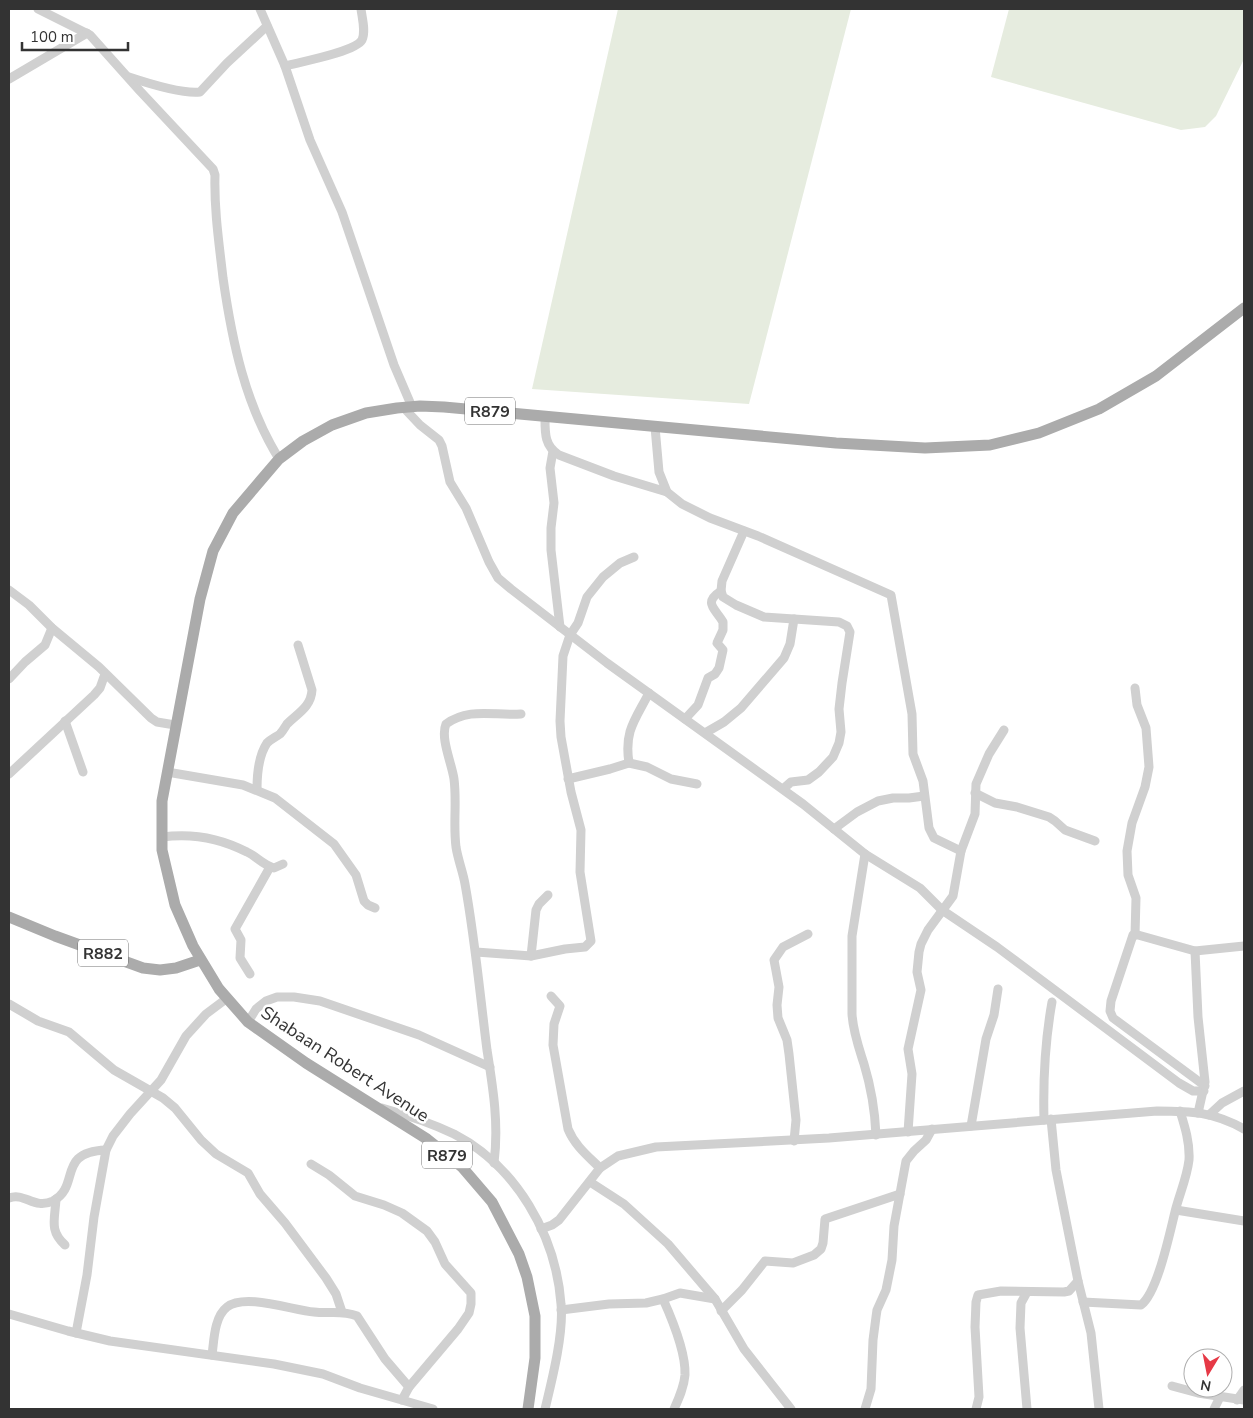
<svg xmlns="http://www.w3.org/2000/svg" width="1253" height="1418" font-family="'Nunito Sans',sans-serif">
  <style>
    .green { fill: #e6ecdf }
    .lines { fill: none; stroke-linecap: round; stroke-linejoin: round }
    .minor { stroke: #d0d0d0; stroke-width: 9 }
    .major { stroke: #ababab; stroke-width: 11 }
    .labels { text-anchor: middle; stroke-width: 5; stroke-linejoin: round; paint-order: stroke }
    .shield { fill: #fff; stroke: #707070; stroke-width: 1 }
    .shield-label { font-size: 16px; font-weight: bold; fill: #333 }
    .street-label { font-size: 18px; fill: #333; stroke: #fff }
  </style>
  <rect width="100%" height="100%" fill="#fff"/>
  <g class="green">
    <path d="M618 9H851L749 404 532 389Z"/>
    <path d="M1009 9H1244V59L1216 116 1205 127 1181 130 991 77Z"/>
  </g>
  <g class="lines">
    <g class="minor">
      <path d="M38 9 90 35 140 91 213 169 215 175C214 209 219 243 223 278 232 341 245 404 279 459"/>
      <path d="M260 9 285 66 310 140 342 212 394 365 412 407"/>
      <path d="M285 66C300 62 355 52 362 40 366 31 362 18 361 9"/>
      <path d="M129 77C147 83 182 94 200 92L227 63 267 26"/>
      <path d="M9 79 87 33"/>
      <path d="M404 408 420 425 439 440 442 446 450 482 466 508 489 562 498 578 511 589 607 663 803 804 865 854 920 888 942 910 997 947 1179 1083 1193 1091H1204"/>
      <path d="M545 416C545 432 544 446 559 455L614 476 667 492"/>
      <path d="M655 427 659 472 667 492 682 504 710 518 758 536 891 595 912 714 913 754 923 781 929 828 934 838 961 851"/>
      <path d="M553 451 550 468 554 503 551 528V550L560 627"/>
      <path d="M744 531 722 581 721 591 723 597 736 605 764 617 839 622 847 626 850 632 842 683 839 709 841 732 839 743 833 757 819 772 808 780 791 782 783 789"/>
      <path d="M9 590 29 605 52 628 99 667 151 718 157 722 175 725"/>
      <path d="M9 679 25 662 45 645 52 628"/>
      <path d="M1135 688 1137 705 1146 728 1149 767 1145 787 1132 823 1127 851 1128 875 1136 898 1135 935"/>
      <path d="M685 719 698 705 708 678 715 674 719 668 723 650 717 643 723 630V622C716 609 702 603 721 591"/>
      <path d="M65 721 83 772"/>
      <path d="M705 733 724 722 741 708 784 658 790 644 794 619"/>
      <path d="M629 763C624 731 635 720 649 693"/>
      <path d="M167 772 243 785 275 798 334 844 356 875 364 901 368 905 375 908"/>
      <path d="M9 774 94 695 100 688 105 674"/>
      <path d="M568 779 610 769 629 763 647 767 671 779 697 784"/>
      <path d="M257 789C257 776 259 755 267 743 271 739 276 737 280 734 283 731 285 727 287 724 298 713 311 707 312 690L298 645"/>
      <path d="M975 793 995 803 1017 807 1049 817 1055 821 1065 830 1095 841"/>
      <path d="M834 829 857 812 878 801 893 798H909L924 796"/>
      <path d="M162 837C191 833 220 838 247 852 256 856 263 865 274 868L283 864"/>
      <path d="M865 854 852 936V1014C853 1032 859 1048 864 1064 871 1087 875 1112 876 1135"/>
      <path d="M1195 951 1198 1017 1205 1082 1198 1113"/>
      <path d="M476 952 531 956 565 949 585 947 591 941 580 872 581 830 571 792 561 737 560 721 563 656 570 635 578 623 587 597 603 577 620 563 634 557"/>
      <path d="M531 956 536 910 539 904 548 895"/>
      <path d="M250 974 240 958 241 940 235 929 270 867"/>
      <path d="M551 996 560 1006 554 1024 553 1045 568 1129C575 1146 588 1156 600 1168"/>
      <path d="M9 1004 38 1021 69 1032 114 1070 163 1098 175 1108 201 1140 216 1154 248 1173 260 1194 285 1223 326 1278 336 1294 342 1312"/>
      <path d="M248 1022 256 1009 266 1001 277 997H294L320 1001 419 1035 490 1067"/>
      <path d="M1205 1086 1113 1018 1110 1011 1111 1001 1133 935H1138L1195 951 1244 946"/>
      <path d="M382 1108C407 1115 431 1123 454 1134 516 1166 556 1235 561 1304 564 1333 552 1380 545 1409"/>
      <path d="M1209 1115 1222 1103 1244 1091"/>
      <path d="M1051 1119 1056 1170 1078 1281 1091 1333 1099 1409"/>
      <path d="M1044 1120C1043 1081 1045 1041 1052 1002"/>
      <path d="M971 1126 986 1039 994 1015 998 989"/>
      <path d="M908 1132 912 1074 908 1049 921 990 917 972 919 952 921 944 928 930 953 896 961 851 975 814 976 784 989 754 1004 730"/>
      <path d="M794 1141 796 1120 789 1054 787 1040 778 1018 777 1005 779 987 774 960 783 947 808 934"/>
      <path d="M494 1163C499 1124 493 1088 487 1050 480 995 475 939 465 884 463 872 458 860 456 847 453 824 457 802 454 779 452 764 440 738 446 724 469 707 494 716 521 714"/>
      <path d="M311 1164 329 1175 355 1196 384 1205 402 1213 427 1231 435 1242 445 1264 471 1293V1304L469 1313 458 1329 409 1387 402 1400"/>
      <path d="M590 1182 624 1204 668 1244 715 1299 744 1349 791 1409"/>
      <path d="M9 1198C25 1192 34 1210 53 1201 81 1186 56 1152 106 1150"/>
      <path d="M56 1199C55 1219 49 1231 65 1245"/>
      <path d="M1176 1210 1244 1221"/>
      <path d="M541 1229 552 1225 559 1220 600 1168 618 1156 656 1147 829 1138 1157 1111C1191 1111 1214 1112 1244 1129"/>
      <path d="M663 1299C672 1319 686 1353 685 1375 684 1387 679 1398 674 1409"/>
      <path d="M1083 1302 1141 1305C1158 1292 1170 1231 1176 1208 1180 1193 1187 1177 1189 1160 1190 1143 1185 1127 1180 1111"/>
      <path d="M561 1310 609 1304 646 1303 663 1299 680 1293 715 1299"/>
      <path d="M721 1311 742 1290 765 1261 793 1263 814 1255 821 1249 823 1243 825 1219 900 1194"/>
      <path d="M9 1314 68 1331 110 1341 274 1364 323 1374 360 1388 433 1409"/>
      <path d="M76 1333 87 1275 94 1217 106 1150 113 1136 130 1114 161 1080 186 1036 206 1014 226 999"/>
      <path d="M212 1355C214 1341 214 1317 227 1307 245 1293 292 1310 314 1312 329 1314 342 1310 357 1316L385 1359 409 1387"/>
      <path d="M1172 1386 1198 1393 1244 1400"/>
      <path d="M1237 1400 1244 1390"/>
      <path d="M865 1409 871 1389 873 1340 876 1317 877 1310 886 1290 892 1260 894 1226 906 1161 914 1151 926 1140 932 1129"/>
      <path d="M976 1409 979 1397 975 1327 976 1302 978 1295 1001 1291 1064 1292 1069 1291 1078 1281"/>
      <path d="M1027 1409 1020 1328 1021 1303 1027 1292"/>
      <path d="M1214 1409 1220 1397"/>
    </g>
    <g class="major">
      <path d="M9 917 55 936 143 968 160 970 176 968 200 960"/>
      <path d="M528 1409 535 1358V1316L527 1277 519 1254 492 1202 462 1167 427 1139 306 1063 248 1022 219 989 193 946 175 905 162 850V801L200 599 213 551 233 513 279 459 303 441 332 425 366 413 397 408 420 406 444 407 836 443 925 448 990 445 1039 433 1099 409 1156 376 1244 308"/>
    </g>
  </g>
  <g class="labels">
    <g class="shield">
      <rect x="465" y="397.5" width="50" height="27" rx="4"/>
      <rect x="78" y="939.5" width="50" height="27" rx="4"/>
      <rect x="422" y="1141.5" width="50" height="27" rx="4"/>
    </g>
    <g class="shield-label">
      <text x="490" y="417">R879</text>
      <text x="103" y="959">R882</text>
      <text x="447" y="1161">R879</text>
    </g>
    <g class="street-label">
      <text transform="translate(345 1064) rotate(33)" y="6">Shabaan Robert Avenue</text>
    </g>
  </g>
  <rect width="1253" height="1418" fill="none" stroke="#333333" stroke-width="20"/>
  <g transform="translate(1208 1373) rotate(190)"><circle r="24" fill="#ffffff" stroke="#adadad"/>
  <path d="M0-4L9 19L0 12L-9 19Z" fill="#e63946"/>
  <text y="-8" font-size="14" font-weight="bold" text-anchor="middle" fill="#333333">N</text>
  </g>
  <path d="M22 42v8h106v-8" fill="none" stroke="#333333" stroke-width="2.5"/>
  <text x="30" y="42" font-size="15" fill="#333333" stroke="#ffffff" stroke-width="4" paint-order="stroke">100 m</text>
</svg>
